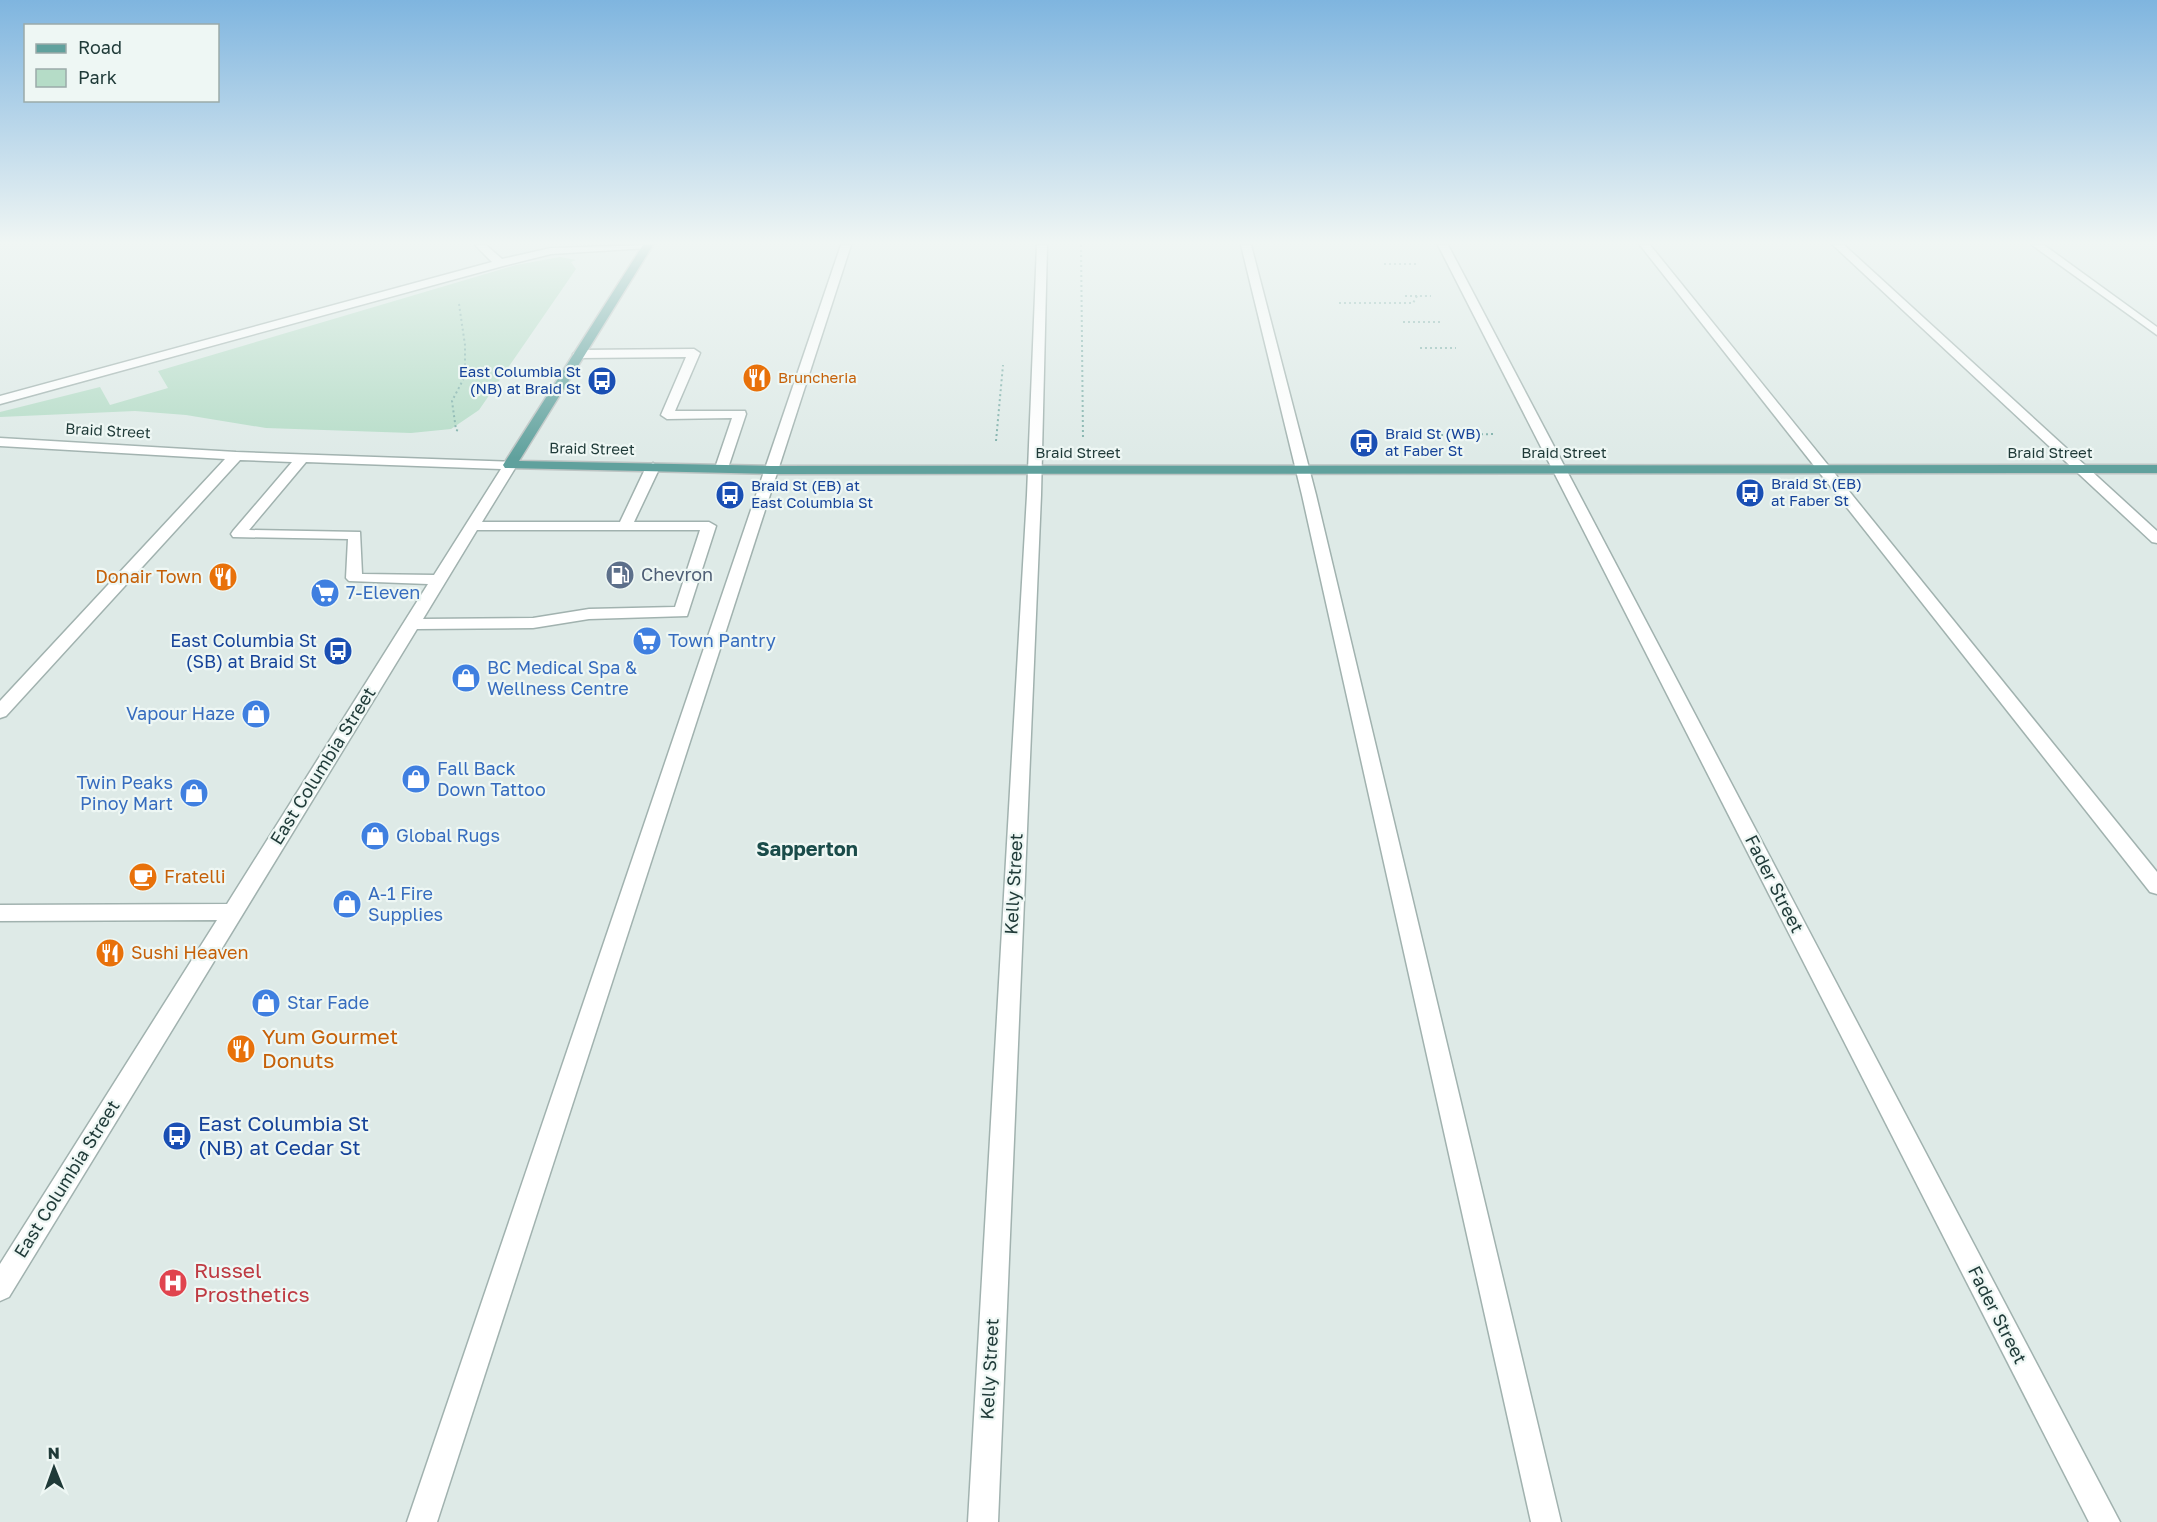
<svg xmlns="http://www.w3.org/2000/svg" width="2157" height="1522" font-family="'Golos Text',sans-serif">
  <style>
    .green { fill: #b5dcc7 }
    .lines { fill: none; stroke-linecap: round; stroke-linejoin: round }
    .minor-casing { stroke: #a1b2af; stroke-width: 3 }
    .major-casing { stroke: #bcc4c3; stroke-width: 3 }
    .path { stroke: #7dafa9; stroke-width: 2; stroke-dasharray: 2 3; stroke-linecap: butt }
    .minor { fill: #fff; fill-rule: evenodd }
    .major { fill: #60a19d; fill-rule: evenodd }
    .labels { text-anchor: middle; stroke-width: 4.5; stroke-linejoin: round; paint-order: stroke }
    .far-transit-label { font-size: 15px; fill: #164399; stroke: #eef7f4; text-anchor: start }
    .far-food-label { font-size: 15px; fill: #c56008; stroke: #eef7f4; text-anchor: start }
    .far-street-label { font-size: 15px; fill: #1f3a38; stroke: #eef7f4 }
    .service-label { font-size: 18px; fill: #4e5e75; stroke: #eef7f4; text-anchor: start }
    .food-label { font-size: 18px; fill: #c56008; stroke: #eef7f4; text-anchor: start }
    .shop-label { font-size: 18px; fill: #366cbe; stroke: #eef7f4; text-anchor: start }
    .transit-label { font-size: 18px; fill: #164399; stroke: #eef7f4; text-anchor: end }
    .street-label { font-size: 18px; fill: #1f3a38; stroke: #eef7f4 }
    .neighbourhood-label { font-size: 20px; font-weight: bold; fill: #1a4c4a; stroke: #eef7f4 }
    .near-food-label { font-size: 21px; fill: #c56008; stroke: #eef7f4; text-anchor: start }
    .near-transit-label { font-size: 21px; fill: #164399; stroke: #eef7f4; text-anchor: start }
    .near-health-label { font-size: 21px; fill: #be3a42; stroke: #eef7f4; text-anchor: start }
  </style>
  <rect width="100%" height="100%" fill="#deeae7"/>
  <path class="green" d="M560 257 576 260 571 262 576 269 479 410 451 429 411 433 266 428 186 415 135 411 0 417V412L100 387 110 405 168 388 158 371 516 265Z"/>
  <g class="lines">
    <g class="minor-casing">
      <g id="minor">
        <path d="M475 245H486L502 259 551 248 653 245 648 248 551 254 503 266 0 404V396L492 262Z"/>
        <path d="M841 245H851L437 1522H407Z"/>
        <path d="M1037 245H1047L1041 495 998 1522H968L1027 495Z"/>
        <path d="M1241 245H1251L1316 495 1561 1522H1531L1302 495Z"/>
        <path d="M1438 245H1448L2120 1522H2089Z"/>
        <path d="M1640 245H1650L2157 872V894L2150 892Z"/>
        <path d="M1833 245H1844L2157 531V543L2152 542Z"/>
        <path d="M2032 245H2044L2157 327V335Z"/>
        <path d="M694 349 700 353 675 411H745L746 414 727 471 722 472 715 468 732 418 667 419 661 415 686 357 579 358 573 354 579 350Z"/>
        <path d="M0 438 236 452 515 462 517 465 482 522H620L646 467 653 463 660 467 634 522H709L716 526 687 616 589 619 533 628 417 629 9 1297 0 1301V1264L217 920 0 921V905L227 904 428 584 349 581 346 578 348 539 233 537 231 534 233 531 292 462 240 460 6 716 0 718V701L225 459 0 446ZM306 462 501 469 434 575 362 574 360 532 249 530ZM477 530H700L675 607 589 609 533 618 423 619Z"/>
      </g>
    </g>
    <g class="major-casing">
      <path id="major" d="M643 245H653L519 461 771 466 2157 465V473L771 474 505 468 503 465Z"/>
    </g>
    <g class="path">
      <path d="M1081 245 1083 439"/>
      <path d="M1384 264H1416"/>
      <path d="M1405 296H1417"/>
      <path d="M1339 303H1413L1417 296H1431"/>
      <path d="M459 304 465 345V376L452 401 456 430 459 431"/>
      <path d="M1403 322H1443"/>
      <path d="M1420 348H1456"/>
      <path d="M1441 435 1496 434"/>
      <path d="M996 441 1003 365"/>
    </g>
    <use href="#minor" class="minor"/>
    <use href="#major" class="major"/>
  </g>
  <linearGradient id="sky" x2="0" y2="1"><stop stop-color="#7fb5df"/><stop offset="0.53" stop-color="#f0f6f4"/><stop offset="1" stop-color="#f0f6f4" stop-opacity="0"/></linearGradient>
  <rect width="2157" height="458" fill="url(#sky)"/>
  <defs>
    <g id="restaurant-disc" transform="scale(1.5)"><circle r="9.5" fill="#e8710a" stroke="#eef7f4"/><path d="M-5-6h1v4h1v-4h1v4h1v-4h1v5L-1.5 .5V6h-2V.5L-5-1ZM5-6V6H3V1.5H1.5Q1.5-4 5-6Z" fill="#fff"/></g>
    <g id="bus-disc" transform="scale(1.5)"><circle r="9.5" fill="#1a4fb4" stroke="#eef7f4"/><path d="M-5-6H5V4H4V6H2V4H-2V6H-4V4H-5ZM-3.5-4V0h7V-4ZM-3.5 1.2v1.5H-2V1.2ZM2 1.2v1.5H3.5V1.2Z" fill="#fff"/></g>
    <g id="fuel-disc" transform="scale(1.5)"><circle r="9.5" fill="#5c6f8a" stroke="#eef7f4"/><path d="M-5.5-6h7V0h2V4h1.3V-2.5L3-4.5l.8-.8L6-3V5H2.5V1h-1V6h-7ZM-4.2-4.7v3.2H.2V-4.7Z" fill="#fff"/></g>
    <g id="supermarket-disc" transform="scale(1.5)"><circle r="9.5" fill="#3f7fe0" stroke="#eef7f4"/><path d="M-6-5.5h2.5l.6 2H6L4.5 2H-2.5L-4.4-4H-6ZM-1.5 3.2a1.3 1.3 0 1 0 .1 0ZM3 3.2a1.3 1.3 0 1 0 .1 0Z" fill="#fff"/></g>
    <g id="shop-disc" transform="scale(1.5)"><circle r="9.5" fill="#3f7fe0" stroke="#eef7f4"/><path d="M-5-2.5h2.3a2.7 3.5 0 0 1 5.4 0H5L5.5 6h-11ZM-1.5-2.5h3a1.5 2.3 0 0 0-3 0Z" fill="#fff"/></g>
    <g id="cafe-disc" transform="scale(1.5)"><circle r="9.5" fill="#e8710a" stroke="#eef7f4"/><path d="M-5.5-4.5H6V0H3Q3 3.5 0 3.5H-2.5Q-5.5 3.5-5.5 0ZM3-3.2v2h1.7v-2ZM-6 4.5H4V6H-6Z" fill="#fff"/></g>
    <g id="hospital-disc" transform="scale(1.5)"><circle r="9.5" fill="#e0444e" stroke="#eef7f4"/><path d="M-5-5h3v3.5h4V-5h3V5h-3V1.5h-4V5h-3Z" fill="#fff"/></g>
  </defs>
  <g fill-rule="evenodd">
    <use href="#restaurant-disc" x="757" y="378"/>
    <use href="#bus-disc" x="602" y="381"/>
    <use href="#bus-disc" x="1364" y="443"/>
    <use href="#bus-disc" x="1750" y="493"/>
    <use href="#bus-disc" x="730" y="495"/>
    <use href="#fuel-disc" x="620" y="575"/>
    <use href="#restaurant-disc" x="223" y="577"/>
    <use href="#supermarket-disc" x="325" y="593"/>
    <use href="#supermarket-disc" x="647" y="641"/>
    <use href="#bus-disc" x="338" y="651"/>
    <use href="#shop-disc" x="466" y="678"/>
    <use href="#shop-disc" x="256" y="714"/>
    <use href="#shop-disc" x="416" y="779"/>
    <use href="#shop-disc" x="194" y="793"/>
    <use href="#shop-disc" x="375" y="836"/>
    <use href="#cafe-disc" x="143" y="877"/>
    <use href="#shop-disc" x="347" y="904"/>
    <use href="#restaurant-disc" x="110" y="953"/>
    <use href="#shop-disc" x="266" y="1003"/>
    <use href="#restaurant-disc" x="241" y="1049"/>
    <use href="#bus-disc" x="177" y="1136"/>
    <use href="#hospital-disc" x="173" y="1283"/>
  </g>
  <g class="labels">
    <g class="far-transit-label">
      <text x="581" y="377" text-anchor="end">East Columbia St<tspan x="581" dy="17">(NB) at Braid St</tspan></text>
      <text x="1385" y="439">Braid St (WB)<tspan x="1385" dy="17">at Faber St</tspan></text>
      <text x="1771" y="489">Braid St (EB)<tspan x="1771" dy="17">at Faber St</tspan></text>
      <text x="751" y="491">Braid St (EB) at<tspan x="751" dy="17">East Columbia St</tspan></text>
    </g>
    <g class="far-food-label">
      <text x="778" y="383">Bruncheria</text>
    </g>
    <g class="far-street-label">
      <text transform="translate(108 431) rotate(3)" y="5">Braid Street</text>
      <text transform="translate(592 449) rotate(1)" y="5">Braid Street</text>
      <text x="1078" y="458">Braid Street</text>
      <text x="1564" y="458">Braid Street</text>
      <text x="2050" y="458">Braid Street</text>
    </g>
    <g class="service-label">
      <text x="641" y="581">Chevron</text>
    </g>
    <g class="food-label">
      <text x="202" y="583" text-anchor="end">Donair Town</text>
      <text x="164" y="883">Fratelli</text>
      <text x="131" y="959">Sushi Heaven</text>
    </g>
    <g class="shop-label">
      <text x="346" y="599">7-Eleven</text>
      <text x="668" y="647">Town Pantry</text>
      <text x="487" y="674">BC Medical Spa &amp;<tspan x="487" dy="21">Wellness Centre</tspan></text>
      <text x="235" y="720" text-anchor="end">Vapour Haze</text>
      <text x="437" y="775">Fall Back<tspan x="437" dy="21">Down Tattoo</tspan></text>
      <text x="173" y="789" text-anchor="end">Twin Peaks<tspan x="173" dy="21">Pinoy Mart</tspan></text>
      <text x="396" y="842">Global Rugs</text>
      <text x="368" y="900">A-1 Fire<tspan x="368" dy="21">Supplies</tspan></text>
      <text x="287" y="1009">Star Fade</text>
    </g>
    <g class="transit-label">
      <text x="317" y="647">East Columbia St<tspan x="317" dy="21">(SB) at Braid St</tspan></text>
    </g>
    <g class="street-label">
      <text transform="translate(323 766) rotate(-58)" y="6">East Columbia Street</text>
      <text transform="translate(1014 884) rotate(-87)" y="6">Kelly Street</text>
      <text transform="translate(1774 884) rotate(63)" y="6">Fader Street</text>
      <text transform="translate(67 1179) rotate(-58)" y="6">East Columbia Street</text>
      <text transform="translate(1997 1315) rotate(63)" y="6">Fader Street</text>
      <text transform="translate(990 1369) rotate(-87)" y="6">Kelly Street</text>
    </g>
    <g class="neighbourhood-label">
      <text x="807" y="856">Sapperton</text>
    </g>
    <g class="near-food-label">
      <text x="262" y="1044">Yum Gourmet<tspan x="262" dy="24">Donuts</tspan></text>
    </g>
    <g class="near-transit-label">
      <text x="198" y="1131">East Columbia St<tspan x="198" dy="24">(NB) at Cedar St</tspan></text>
    </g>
    <g class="near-health-label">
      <text x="194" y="1278">Russel<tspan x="194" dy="24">Prosthetics</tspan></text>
    </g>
  </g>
  <rect x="24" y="24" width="195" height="78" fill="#eef7f4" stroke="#9baba9" stroke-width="1.5"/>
  <rect x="36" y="44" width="30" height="9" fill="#60a19d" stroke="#9baba9" stroke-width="1.5"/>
  <text x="78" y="54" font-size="18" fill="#1f3a38">Road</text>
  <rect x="36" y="69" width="30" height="18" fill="#b5dcc7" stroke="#9baba9" stroke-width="1.5"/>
  <text x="78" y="84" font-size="18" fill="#1f3a38">Park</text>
  <g transform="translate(54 1468) rotate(359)" stroke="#eef7f4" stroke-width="4.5" paint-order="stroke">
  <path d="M0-4.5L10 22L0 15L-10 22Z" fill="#1f3a38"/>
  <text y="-9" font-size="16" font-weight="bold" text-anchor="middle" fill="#1f3a38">N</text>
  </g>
</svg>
